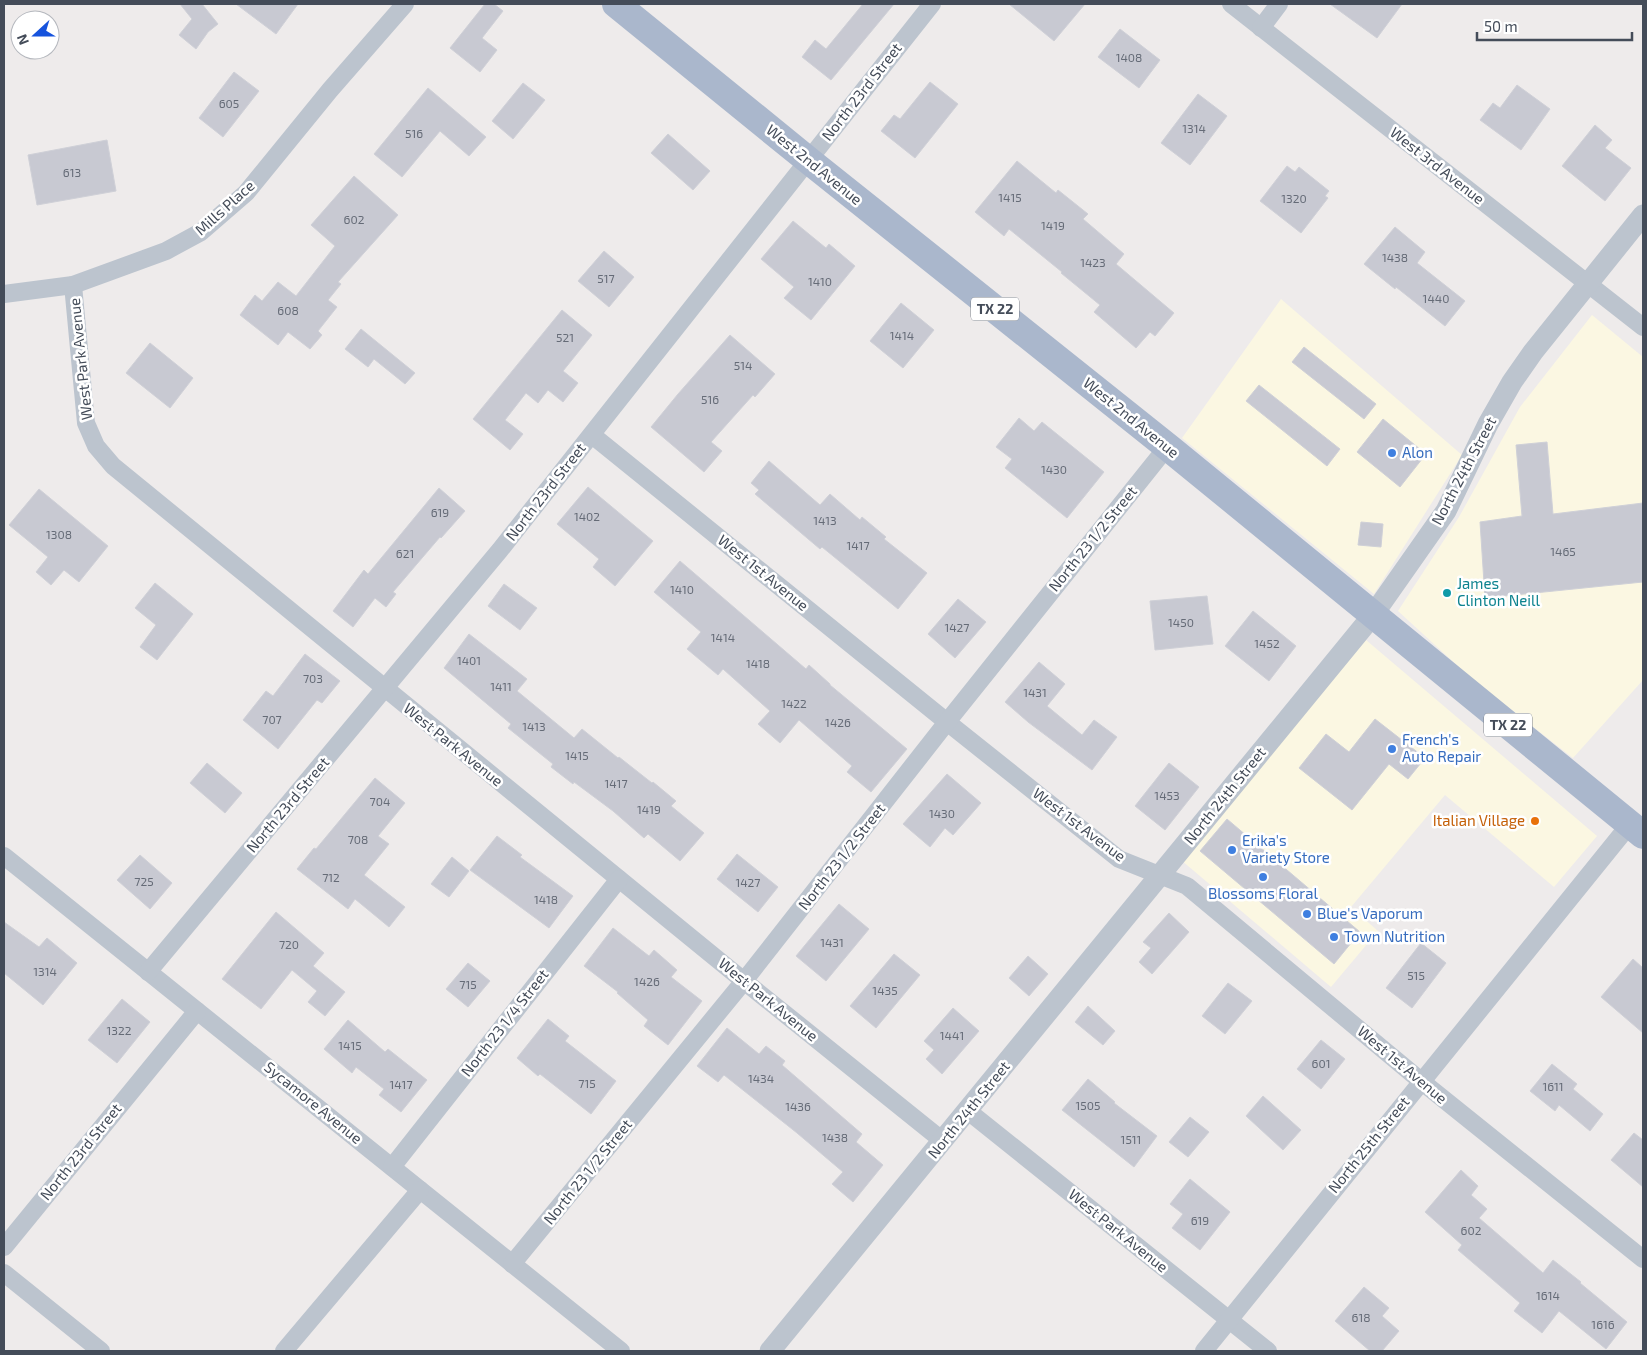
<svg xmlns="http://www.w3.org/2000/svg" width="1647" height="1355" font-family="'Exo 2',sans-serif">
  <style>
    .commercial { fill: #fbf7e2 }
    .building { fill: #c8c9d2; stroke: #cfd0d7 }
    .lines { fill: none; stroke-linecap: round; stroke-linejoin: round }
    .minor { stroke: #bcc4ce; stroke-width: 18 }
    .tertiary { stroke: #bcc4ce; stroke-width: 21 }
    .primary { stroke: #aab7cc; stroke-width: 28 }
    .shop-dot { fill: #3f7fe0; stroke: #fff; stroke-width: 2 }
    .culture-dot { fill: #0f9aa8; stroke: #fff; stroke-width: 2 }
    .food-dot { fill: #e8710a; stroke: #fff; stroke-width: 2 }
    .labels { text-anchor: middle; stroke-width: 5; stroke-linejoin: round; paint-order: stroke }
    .number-label { font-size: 12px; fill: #656b77 }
    .shield { fill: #fff; stroke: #7c828b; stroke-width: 1 }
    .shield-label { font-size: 14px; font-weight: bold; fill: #444c59 }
    .street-label { font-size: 15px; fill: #444c59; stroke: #fff }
    .shop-label { font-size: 15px; fill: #366cbe; stroke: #fff; text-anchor: start }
    .culture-label { font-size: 15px; fill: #0d838f; stroke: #fff; text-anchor: start }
    .food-label { font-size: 15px; fill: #c56008; stroke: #fff; text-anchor: end }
  </style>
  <rect width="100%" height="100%" fill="#eeebeb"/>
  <g class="commercial">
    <path d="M1281 299 1462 455 1374 594 1182 438Z"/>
    <path d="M1592 315 1643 357V680L1573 758 1472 679 1398 611 1459 517 1520 407Z"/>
    <path d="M1366 640 1597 836 1554 887 1445 795 1351 907 1378 931 1331 987 1181 860Z"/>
  </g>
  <g class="building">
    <path d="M180 4H202L218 24 208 32 196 49 179 35 192 19Z"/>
    <path d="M236 4H298L276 34Z"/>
    <path d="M485 4H494L503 11 482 38 497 50 480 72 450 48Z"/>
    <path d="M863 4H894L831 80 802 57 815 40 826 49Z"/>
    <path d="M1009 4H1085L1054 41Z"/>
    <path d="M1330 4H1402L1377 38Z"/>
    <path d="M1120 29 1160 60 1139 88 1098 57Z"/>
    <path d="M234 72 259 91 223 137 199 118Z"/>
    <path d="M930 82 958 104 915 158 881 131 894 115 900 119Z"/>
    <path d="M523 83 545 100 513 139 492 121Z"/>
    <path d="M1517 85 1550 109 1521 150 1480 120 1493 103 1500 108Z"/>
    <path d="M428 88 486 137 469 156 440 131 402 177 374 154Z"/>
    <path d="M1198 94 1227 116 1190 165 1161 143Z"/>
    <path d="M1595 125 1612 140 1605 148 1631 168 1605 201 1562 166Z"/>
    <path d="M668 134 710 171 693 190 651 153Z"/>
    <path d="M107 140 116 191 37 205 28 155Z"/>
    <path d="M1017 161 1056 193 1058 190 1088 214 1083 219 1124 254 1116 264 1174 313 1155 336 1150 332 1136 348 1094 312 1100 305 1061 273 1062 272 1009 229 1004 236 975 212Z"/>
    <path d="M1287 166 1295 172 1299 167 1329 191 1325 196 1328 198 1301 233 1260 201Z"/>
    <path d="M354 176 398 215 338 282 341 284 328 300 337 307 318 331 322 335 310 349 288 332 278 345 240 315 255 295 262 301 278 282 296 296 335 246 311 225Z"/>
    <path d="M793 221 826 248 829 244 855 266 811 320 784 298 794 287 761 259Z"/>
    <path d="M1395 227 1425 252 1417 263 1465 301 1445 326 1396 287 1395 289 1364 264Z"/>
    <path d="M604 251 634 277 609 307 578 281Z"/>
    <path d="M901 303 934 330 903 368 870 341Z"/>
    <path d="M562 310 592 335 563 371 578 383 563 402 548 390 538 403 526 393 505 420 523 434 510 450 473 419Z"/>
    <path d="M361 329 415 373 405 384 374 359 368 367 345 349Z"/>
    <path d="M730 335 775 374 755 397 753 395 711 442 722 451 704 472 651 427 678 394Z"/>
    <path d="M150 343 193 378 170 408 126 373Z"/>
    <path d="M1304 347 1376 404 1364 419 1292 362Z"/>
    <path d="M1259 385 1340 449 1327 466 1246 401Z"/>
    <path d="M1019 418 1034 431 1042 422 1104 472 1067 518 1005 468 1012 459 996 447Z"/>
    <path d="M1383 419 1426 454 1400 487 1357 452Z"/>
    <path d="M1547 442 1553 514 1643 503V582L1485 598 1480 522 1522 516 1516 445Z"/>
    <path d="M769 461 820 505 830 494 860 520 862 517 886 537 884 539 927 573 898 609 822 547 820 549 755 494 759 490 751 483Z"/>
    <path d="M588 487 653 541 615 586 593 567 599 559 557 524Z"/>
    <path d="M439 488 465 511 441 538 440 537 393 592 396 594 386 607 375 598 353 627 333 611 364 570 368 574Z"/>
    <path d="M39 489 108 546 79 582 64 570 51 585 36 572 48 557 9 525Z"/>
    <path d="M1361 522 1383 524 1381 547 1358 545Z"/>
    <path d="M680 561 806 669 809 665 830 684V685L907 749 871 792 847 772 852 766 799 720 780 743 758 724 770 711 723 669 718 675 687 649 701 632 654 592Z"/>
    <path d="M155 583 193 614 157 660 140 647 156 625 135 608Z"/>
    <path d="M504 584 537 608 520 630 488 606Z"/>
    <path d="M1207 596 1213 644 1155 650 1150 601Z"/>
    <path d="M958 599 986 622 955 658 928 634Z"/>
    <path d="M1253 611 1296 646 1269 681 1225 646Z"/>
    <path d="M469 634 527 679 517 691 574 738 582 729 618 758 619 757 652 783 653 782 676 801 671 806 704 833 680 861 648 834 644 838 613 811 574 782 573 784 551 767 553 764 508 728 511 724 444 668Z"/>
    <path d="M305 654 340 681 322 703 317 700 278 749 243 720 266 691 273 696Z"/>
    <path d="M1039 662 1065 684 1047 706 1082 735 1094 720 1117 737 1092 770 1028 722 1005 702Z"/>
    <path d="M1375 719 1425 758 1408 779 1389 764 1352 810 1299 768 1326 734 1349 752Z"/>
    <path d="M207 763 242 793 225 813 190 783Z"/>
    <path d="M1169 763 1199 787 1165 830 1135 806Z"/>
    <path d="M947 774 981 803 953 835 945 828 930 847 903 824Z"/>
    <path d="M375 778 405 803 378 836 389 844 364 875 405 907 389 927 355 899 348 909 297 869 314 848 316 849Z"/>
    <path d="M1227 819 1360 932 1334 964 1200 851Z"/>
    <path d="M497 836 522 855 520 857 573 896 549 928 470 870Z"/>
    <path d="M737 854 778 887 758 912 717 879Z"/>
    <path d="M140 855 172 883 150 909 117 880Z"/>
    <path d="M452 857 469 871 449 897 431 884Z"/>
    <path d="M839 904 869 929 826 981 796 956Z"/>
    <path d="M276 912 324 953 313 966 345 992 325 1016 308 1002 317 991 292 970 261 1009 222 979Z"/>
    <path d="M1169 913 1189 932 1152 974 1139 962 1151 948 1143 942Z"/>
    <path d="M4 922 39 947 47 938 77 963 43 1005 4 973Z"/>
    <path d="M613 928 649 956 654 950 677 970 671 977 702 1001 668 1045 644 1026 648 1020 617 993 618 992 584 966Z"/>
    <path d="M1421 943 1446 963 1412 1008 1386 988Z"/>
    <path d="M894 954 920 975 876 1028 850 1006Z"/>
    <path d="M1028 956 1048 974 1029 996 1009 978Z"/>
    <path d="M1633 959 1643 968V1033L1601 997Z"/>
    <path d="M468 963 490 981 468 1007 446 989Z"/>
    <path d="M1228 983 1252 1001 1225 1034 1202 1016Z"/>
    <path d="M122 999 150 1022 117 1063 88 1040Z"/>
    <path d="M1088 1006 1115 1031 1103 1045 1075 1022Z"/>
    <path d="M953 1008 979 1031 942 1074 926 1059 934 1050 924 1041Z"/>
    <path d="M548 1019 569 1036 565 1041 616 1081 591 1114 540 1074 538 1076 517 1058Z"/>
    <path d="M348 1020 385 1052 388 1049 427 1080 401 1112 379 1095 384 1089 356 1067 352 1073 324 1049Z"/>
    <path d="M727 1028 759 1054 766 1046 785 1061 782 1065 862 1134 856 1142 883 1165 853 1202 832 1184 843 1172 797 1133 724 1075 718 1082 697 1066Z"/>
    <path d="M1321 1040 1345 1059 1321 1089 1297 1069Z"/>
    <path d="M1552 1064 1577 1084 1573 1089 1603 1114 1590 1131 1559 1105 1555 1111 1530 1091Z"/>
    <path d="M1088 1079 1115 1102 1114 1103 1157 1136 1134 1167 1062 1110Z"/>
    <path d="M1263 1096 1301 1130 1283 1150 1246 1116Z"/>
    <path d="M1190 1117 1209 1132 1188 1157 1169 1142Z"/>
    <path d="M1634 1133 1643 1140V1187L1611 1160Z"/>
    <path d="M1461 1170 1478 1186 1471 1195 1487 1209 1479 1218 1543 1273 1553 1260 1581 1282 1580 1283 1627 1322 1606 1349 1559 1311 1542 1333 1514 1311 1520 1303 1458 1250 1462 1245 1425 1212Z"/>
    <path d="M1190 1179 1230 1212 1200 1250 1172 1228 1183 1214 1170 1204Z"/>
    <path d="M1364 1287 1389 1308 1382 1316 1399 1331 1382 1351H1370L1335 1321Z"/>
  </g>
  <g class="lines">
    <g class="minor">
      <path d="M1231 4 1643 327"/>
      <path d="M1261 28 1279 4"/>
      <path d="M73 285 86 423 96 446 113 466 744 981 943 1141"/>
      <path d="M4 294 73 285 166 251 201 232 246 193 330 90 405 4"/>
      <path d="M592 435 947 722 1119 859 1187 886 1421 1081 1643 1259"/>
      <path d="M4 856 621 1351"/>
      <path d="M148 972 500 550 932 4"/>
      <path d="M968 1111 1268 1351"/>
      <path d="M392 1167 619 879"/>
      <path d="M4 1247 197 1011"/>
      <path d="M512 1264 744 981 947 722 1167 447"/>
      <path d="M4 1273 101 1351"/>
      <path d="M284 1351 420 1190"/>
      <path d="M1204 1351 1630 824"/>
    </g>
    <path class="tertiary" d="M770 1351 1373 615 1446 511 1488 424 1512 382 1533 352 1643 215"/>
    <path class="primary" d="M616 4 808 160 1169 448 1643 835"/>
  </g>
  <g class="shop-dot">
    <circle cx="1392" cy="453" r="5"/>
    <circle cx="1392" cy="749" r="5"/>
    <circle cx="1232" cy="850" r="5"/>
    <circle cx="1263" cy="877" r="5"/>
    <circle cx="1307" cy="914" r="5"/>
    <circle cx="1334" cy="937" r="5"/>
  </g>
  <circle class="culture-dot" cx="1447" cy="593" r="5"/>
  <circle class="food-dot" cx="1535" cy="821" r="5"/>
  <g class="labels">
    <g class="number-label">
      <text x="1129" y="62">1408</text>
      <text x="229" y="108">605</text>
      <text x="1194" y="133">1314</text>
      <text x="414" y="138">516</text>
      <text x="72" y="177">613</text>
      <text x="1010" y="202">1415</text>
      <text x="1294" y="203">1320</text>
      <text x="354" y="224">602</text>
      <text x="1053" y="230">1419</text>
      <text x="1395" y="262">1438</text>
      <text x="1093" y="267">1423</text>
      <text x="606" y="283">517</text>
      <text x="820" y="286">1410</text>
      <text x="1436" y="303">1440</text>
      <text x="288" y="315">608</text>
      <text x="902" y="340">1414</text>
      <text x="565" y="342">521</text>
      <text x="743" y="370">514</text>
      <text x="710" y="404">516</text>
      <text x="1054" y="474">1430</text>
      <text x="440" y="517">619</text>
      <text x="587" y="521">1402</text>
      <text x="825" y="525">1413</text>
      <text x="59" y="539">1308</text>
      <text x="858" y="550">1417</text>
      <text x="1563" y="556">1465</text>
      <text x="405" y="558">621</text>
      <text x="682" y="594">1410</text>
      <text x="1181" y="627">1450</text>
      <text x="957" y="632">1427</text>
      <text x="723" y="642">1414</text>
      <text x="1267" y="648">1452</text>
      <text x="469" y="665">1401</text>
      <text x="758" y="668">1418</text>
      <text x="313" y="683">703</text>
      <text x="501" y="691">1411</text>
      <text x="1035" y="697">1431</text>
      <text x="794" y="708">1422</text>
      <text x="272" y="724">707</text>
      <text x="838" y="727">1426</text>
      <text x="534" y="731">1413</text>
      <text x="577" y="760">1415</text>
      <text x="616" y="788">1417</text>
      <text x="1167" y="800">1453</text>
      <text x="380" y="806">704</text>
      <text x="649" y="814">1419</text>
      <text x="942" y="818">1430</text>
      <text x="358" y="844">708</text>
      <text x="331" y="882">712</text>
      <text x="144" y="886">725</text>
      <text x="748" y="887">1427</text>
      <text x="546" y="904">1418</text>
      <text x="832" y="947">1431</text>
      <text x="289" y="949">720</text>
      <text x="45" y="976">1314</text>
      <text x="1416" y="980">515</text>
      <text x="647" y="986">1426</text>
      <text x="468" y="989">715</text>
      <text x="885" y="995">1435</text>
      <text x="119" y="1035">1322</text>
      <text x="952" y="1040">1441</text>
      <text x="350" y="1050">1415</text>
      <text x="1321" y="1068">601</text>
      <text x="761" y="1083">1434</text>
      <text x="587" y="1088">715</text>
      <text x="401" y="1089">1417</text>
      <text x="1553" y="1091">1611</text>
      <text x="1088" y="1110">1505</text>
      <text x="798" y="1111">1436</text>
      <text x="835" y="1142">1438</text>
      <text x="1131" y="1144">1511</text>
      <text x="1200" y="1225">619</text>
      <text x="1471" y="1235">602</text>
      <text x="1548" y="1300">1614</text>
      <text x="1361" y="1322">618</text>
      <text x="1603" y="1329">1616</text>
    </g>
    <g class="shield">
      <rect x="971" y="297.5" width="48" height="23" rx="4"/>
      <rect x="1484" y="713.5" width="48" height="23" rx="4"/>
    </g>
    <g class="shield-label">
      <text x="995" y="314">TX 22</text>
      <text x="1508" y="730">TX 22</text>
    </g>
    <g class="street-label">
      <text transform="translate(862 92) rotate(-52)" y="5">North 23rd Street</text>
      <text transform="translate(814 165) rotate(39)" y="5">West 2nd Avenue</text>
      <text transform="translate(1437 166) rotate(38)" y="5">West 3rd Avenue</text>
      <text transform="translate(225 208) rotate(-42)" y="5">Mills Place</text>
      <text transform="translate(81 359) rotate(-96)" y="5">West Park Avenue</text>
      <text transform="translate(1131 418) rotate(39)" y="5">West 2nd Avenue</text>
      <text transform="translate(1464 471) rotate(-62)" y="5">North 24th Street</text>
      <text transform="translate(546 492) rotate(-52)" y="5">North 23rd Street</text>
      <text transform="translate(1093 539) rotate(-51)" y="5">North 23 1/2 Street</text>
      <text transform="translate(763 573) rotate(39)" y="5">West 1st Avenue</text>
      <text transform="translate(453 745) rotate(39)" y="5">West Park Avenue</text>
      <text transform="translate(1225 796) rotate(-51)" y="5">North 24th Street</text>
      <text transform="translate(288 805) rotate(-50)" y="5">North 23rd Street</text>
      <text transform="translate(1079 825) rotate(37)" y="5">West 1st Avenue</text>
      <text transform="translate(842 857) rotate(-52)" y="5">North 23 1/2 Street</text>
      <text transform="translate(768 1000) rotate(39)" y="5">West Park Avenue</text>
      <text transform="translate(505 1023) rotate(-52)" y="5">North 23 1/4 Street</text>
      <text transform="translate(1402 1065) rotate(40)" y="5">West 1st Avenue</text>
      <text transform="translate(313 1103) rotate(39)" y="5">Sycamore Avenue</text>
      <text transform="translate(969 1110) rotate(-51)" y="5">North 24th Street</text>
      <text transform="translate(1369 1145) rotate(-51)" y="5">North 25th Street</text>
      <text transform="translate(81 1152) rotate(-51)" y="5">North 23rd Street</text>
      <text transform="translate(588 1172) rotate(-51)" y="5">North 23 1/2 Street</text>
      <text transform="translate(1118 1231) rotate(39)" y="5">West Park Avenue</text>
    </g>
    <g class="shop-label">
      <text x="1402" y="458">Alon</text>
      <text x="1402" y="745">French's<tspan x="1402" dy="17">Auto Repair</tspan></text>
      <text x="1242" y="846">Erika's<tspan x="1242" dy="17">Variety Store</tspan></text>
      <text x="1263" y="899" text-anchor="middle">Blossoms Floral</text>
      <text x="1317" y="919">Blue's Vaporum</text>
      <text x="1344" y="942">Town Nutrition</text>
    </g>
    <g class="culture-label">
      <text x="1457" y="589">James<tspan x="1457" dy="17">Clinton Neill</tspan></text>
    </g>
    <g class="food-label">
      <text x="1525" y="826">Italian Village</text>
    </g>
  </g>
  <rect width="1647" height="1355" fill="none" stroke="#444c59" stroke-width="10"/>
  <g transform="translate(35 35) rotate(249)"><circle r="24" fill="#ffffff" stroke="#b4b7bd"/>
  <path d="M0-4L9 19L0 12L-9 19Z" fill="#1653dd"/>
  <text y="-8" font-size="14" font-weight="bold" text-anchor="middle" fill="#444c59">N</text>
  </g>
  <path d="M1477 32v8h155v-8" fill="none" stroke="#444c59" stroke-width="2.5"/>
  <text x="1484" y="32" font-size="15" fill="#444c59" stroke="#ffffff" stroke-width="4" paint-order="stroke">50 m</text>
</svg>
